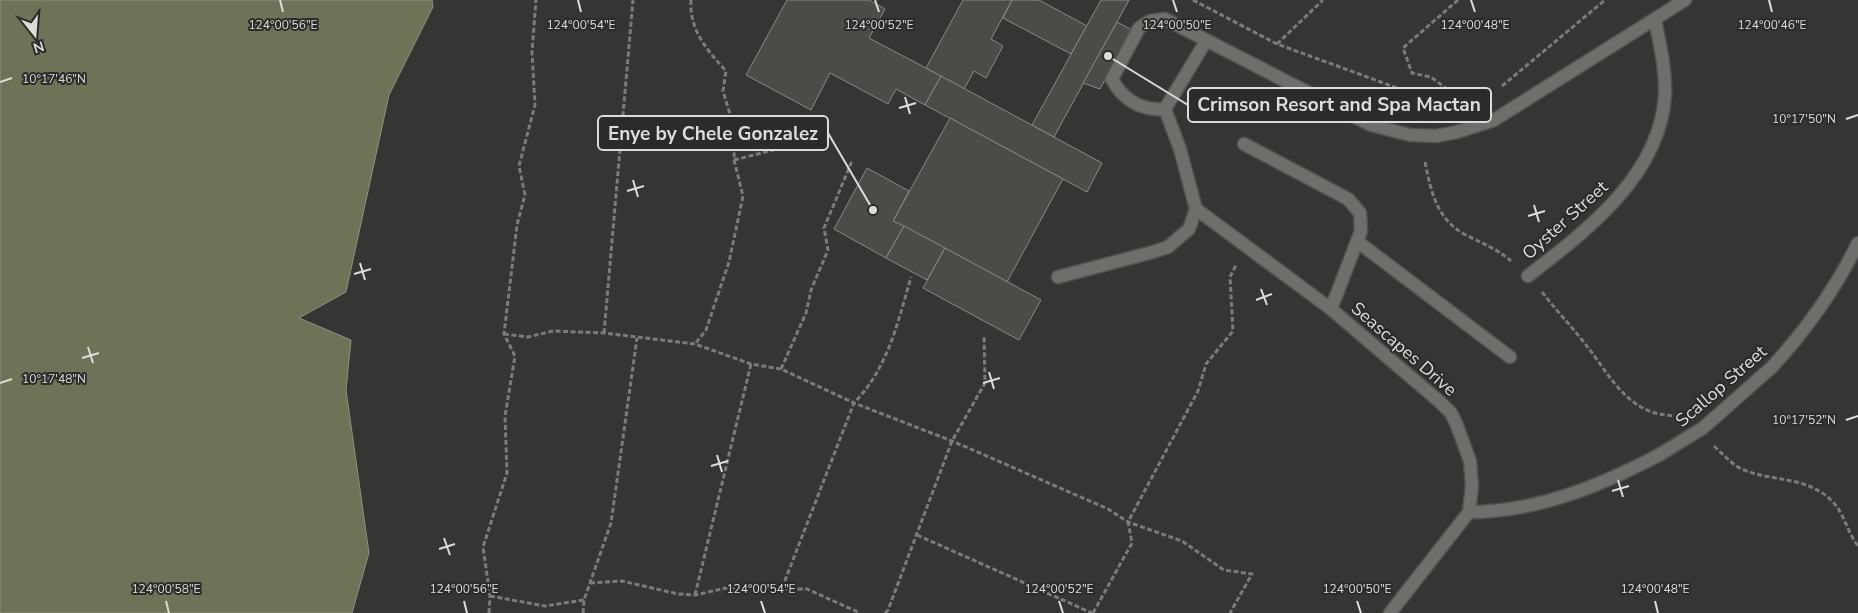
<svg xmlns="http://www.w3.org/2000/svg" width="1858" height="613" font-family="'Nunito Sans',sans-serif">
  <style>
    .water { fill: #6d7356; stroke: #8e927e }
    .building { fill: #4b4c48; stroke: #898a86 }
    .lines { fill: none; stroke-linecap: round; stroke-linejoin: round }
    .lane-casing { stroke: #525350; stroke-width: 15 }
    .street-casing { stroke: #525350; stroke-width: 15 }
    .path { stroke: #7b7c79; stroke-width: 3; stroke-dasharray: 5 2.5; stroke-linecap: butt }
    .lane { stroke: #6e6f6a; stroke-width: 12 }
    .street { stroke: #6e6f6a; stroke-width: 12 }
    .street-bridge-casing { stroke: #525350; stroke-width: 15; stroke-linecap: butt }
    .street-bridge { stroke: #6e6f6a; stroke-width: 12 }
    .ticks { fill: none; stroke: #dcdcda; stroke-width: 2 }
    .labels { text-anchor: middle; stroke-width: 4; stroke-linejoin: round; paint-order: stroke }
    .street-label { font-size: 18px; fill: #dcdcda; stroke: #2b2c29 }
    .ticks-label { font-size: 12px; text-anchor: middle; fill: #dcdcda; stroke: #2b2c29; stroke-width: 4; stroke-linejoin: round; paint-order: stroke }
    .leader { fill: none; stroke: #dcdcda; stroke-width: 2 }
    .callout-dot { fill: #dcdcda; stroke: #2b2c29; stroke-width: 2 }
    .callout { fill: #2b2c29; stroke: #dcdcda; stroke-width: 2 }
    .callout-label { font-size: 19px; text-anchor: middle; font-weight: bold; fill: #dcdcda }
  </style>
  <rect width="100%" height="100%" fill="#353633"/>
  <path class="water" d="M0 0H432L433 7 389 95 346 292 299 318 351 340 346 390 369 553 352 613H0Z"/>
  <g class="building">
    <path d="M787 0H869L885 9 869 38 941 76 925 105 896 89 888 104 830 73 811 110 746 75Z"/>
    <path d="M963 0H1012L991 39 1003 46 986 78 974 71 964 89 926 68Z"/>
    <path d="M1012 0H1039L1087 26 1071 54 1003 18Z"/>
    <path d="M1101 0H1129L1054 137 1032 125Z"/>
    <path d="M1117 22 1132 30 1100 89 1083 83Z"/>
    <path d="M941 76 1102 163 1087 192 925 105Z"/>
    <path d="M950 118 1063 179 1007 282 893 221Z"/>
    <path d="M867 168 909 191 893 221 904 226 886 258 834 229Z"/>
    <path d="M904 226 945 248 927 280 886 258Z"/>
    <path d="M945 248 1041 300 1019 340 923 288Z"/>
  </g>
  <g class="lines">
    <g class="lane-casing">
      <g id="lane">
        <path d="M1165 109 1206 41"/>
        <path d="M1244 144 1348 199 1360 213 1361 231 1331 309"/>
        <path d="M1358 242 1510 357"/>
        <path d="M1058 277 1153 252 1168 247 1189 229 1196 209 1180 149 1165 109C1141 111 1123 100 1112 79"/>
      </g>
    </g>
    <g class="street-casing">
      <g id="street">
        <path d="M1112 79 1139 28 1150 21 1165 19 1371 125 1410 135 1436 136 1457 132 1494 120 1685 0"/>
        <path d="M1196 209 1331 309 1440 402 1451 413 1456 423 1470 461 1472 486 1469 512 1390 613"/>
        <path d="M1528 276C1586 231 1660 176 1665 95 1666 70 1660 45 1655 20"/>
        <path d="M1772 367C1807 329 1835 290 1858 243"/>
        <path d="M1469 512C1537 512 1600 486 1659 455"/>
      </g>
    </g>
    <g class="path">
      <path d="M691 0C689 30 707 50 726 71L723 91 735 131 734 160 743 196 729 262 706 330 695 344"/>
      <path d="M1193 0 1277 44 1400 89 1414 107"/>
      <path d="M1458 0 1403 48 1412 73 1431 77 1468 105"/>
      <path d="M1277 44 1323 0"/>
      <path d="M1502 86 1605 0"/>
      <path d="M734 160 801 143 821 118"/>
      <path d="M1425 162C1431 191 1436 218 1464 234 1481 243 1496 248 1511 261"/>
      <path d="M1542 292C1556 310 1572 327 1586 345 1603 366 1618 395 1643 408 1653 414 1664 415 1676 416"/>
      <path d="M604 333 633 0"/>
      <path d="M504 334 528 337 553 331 604 333 695 344 751 364 781 369 854 403 952 441 1108 509 1128 522 1182 541 1224 570 1252 574 1230 613"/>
      <path d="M781 369 806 313 811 290 828 250 824 228 852 161"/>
      <path d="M1714 446C1724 455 1732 465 1744 470 1774 482 1806 476 1831 500 1844 512 1847 532 1858 546"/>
      <path d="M917 535 1092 613"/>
      <path d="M590 583 622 581 678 594 695 595 726 588 807 589 860 613"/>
      <path d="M782 588 854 403C888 368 898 322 911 277"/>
      <path d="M695 595 751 364"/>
      <path d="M490 596 545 606 584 600"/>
      <path d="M489 613 490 596 483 547 507 473 505 416 515 356 504 334 517 225 525 195 519 166 535 105 532 52 536 0"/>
      <path d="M583 613 584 600 611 523 637 338"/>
      <path d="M885 613 888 610 952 441 985 383 984 336"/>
      <path d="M1093 613 1132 543 1128 522 1198 391 1206 364 1233 331 1230 277 1236 265"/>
    </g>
    <use href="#lane" class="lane"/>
    <use href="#street" class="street"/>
    <g class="street-bridge-casing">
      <path id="street-bridge" d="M1659 455 1703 428 1772 367"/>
    </g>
    <use href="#street-bridge" class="street-bridge"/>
  </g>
  <path class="ticks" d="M280 0 283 12M578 0 581 12M875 0 879 12M1173 0 1177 12M1471 0 1475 12M1769 0 1772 12M0 82 12 78M905 97 910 114M899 108 916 103M1846 119 1858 115M633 180 638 197M627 191 644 186M1534 205 1539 222M1528 216 1545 211M360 263 365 280M354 274 371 269M1261 289 1267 305M1256 300 1272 294M88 347 93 363M82 358 99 353M989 372 994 389M0 383 12 379M983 383 1000 378M1846 420 1858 416M717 455 722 472M711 466 728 461M1618 480 1623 497M1612 491 1629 486M444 538 450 555M439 549 455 544M166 601 169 613M464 601 467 613M761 601 765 613M1059 601 1063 613M1357 601 1361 613M1655 601 1658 613"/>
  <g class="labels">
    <g class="street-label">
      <text transform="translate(1565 220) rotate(-42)" y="6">Oyster Street</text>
      <text transform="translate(1404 349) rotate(41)" y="6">Seascapes Drive</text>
      <text transform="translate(1721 386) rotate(-41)" y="6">Scallop Street</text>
    </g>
  </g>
  <g class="ticks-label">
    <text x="283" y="29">124°00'56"E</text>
    <text x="581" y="29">124°00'54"E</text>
    <text x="879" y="29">124°00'52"E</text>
    <text x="1177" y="29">124°00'50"E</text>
    <text x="1475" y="29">124°00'48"E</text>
    <text x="1772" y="29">124°00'46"E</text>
    <text x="54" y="83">10°17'46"N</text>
    <text x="1804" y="123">10°17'50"N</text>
    <text x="54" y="383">10°17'48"N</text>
    <text x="1804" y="424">10°17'52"N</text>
    <text x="166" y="593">124°00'58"E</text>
    <text x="464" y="593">124°00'56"E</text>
    <text x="761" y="593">124°00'54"E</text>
    <text x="1059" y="593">124°00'52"E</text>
    <text x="1357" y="593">124°00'50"E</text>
    <text x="1655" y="593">124°00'48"E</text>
  </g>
  <path class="leader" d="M1108 56L1188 105M873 210L828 133"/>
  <g class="callout-dot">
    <circle cx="1108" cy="56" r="5"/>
    <circle cx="873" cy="210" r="5"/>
  </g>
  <g class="callout">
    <rect x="1188" y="88" width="303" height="34" rx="5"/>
    <rect x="598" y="116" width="230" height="34" rx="5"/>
  </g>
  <g class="callout-label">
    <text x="1339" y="111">Crimson Resort and Spa Mactan</text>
    <text x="713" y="140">Enye by Chele Gonzalez</text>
  </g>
  <g transform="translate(35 35) rotate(163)" stroke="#2b2c29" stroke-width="4" paint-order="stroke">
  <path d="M0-4L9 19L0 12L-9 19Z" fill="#dcdcda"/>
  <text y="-8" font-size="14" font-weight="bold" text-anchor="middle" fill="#dcdcda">N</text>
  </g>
</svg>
